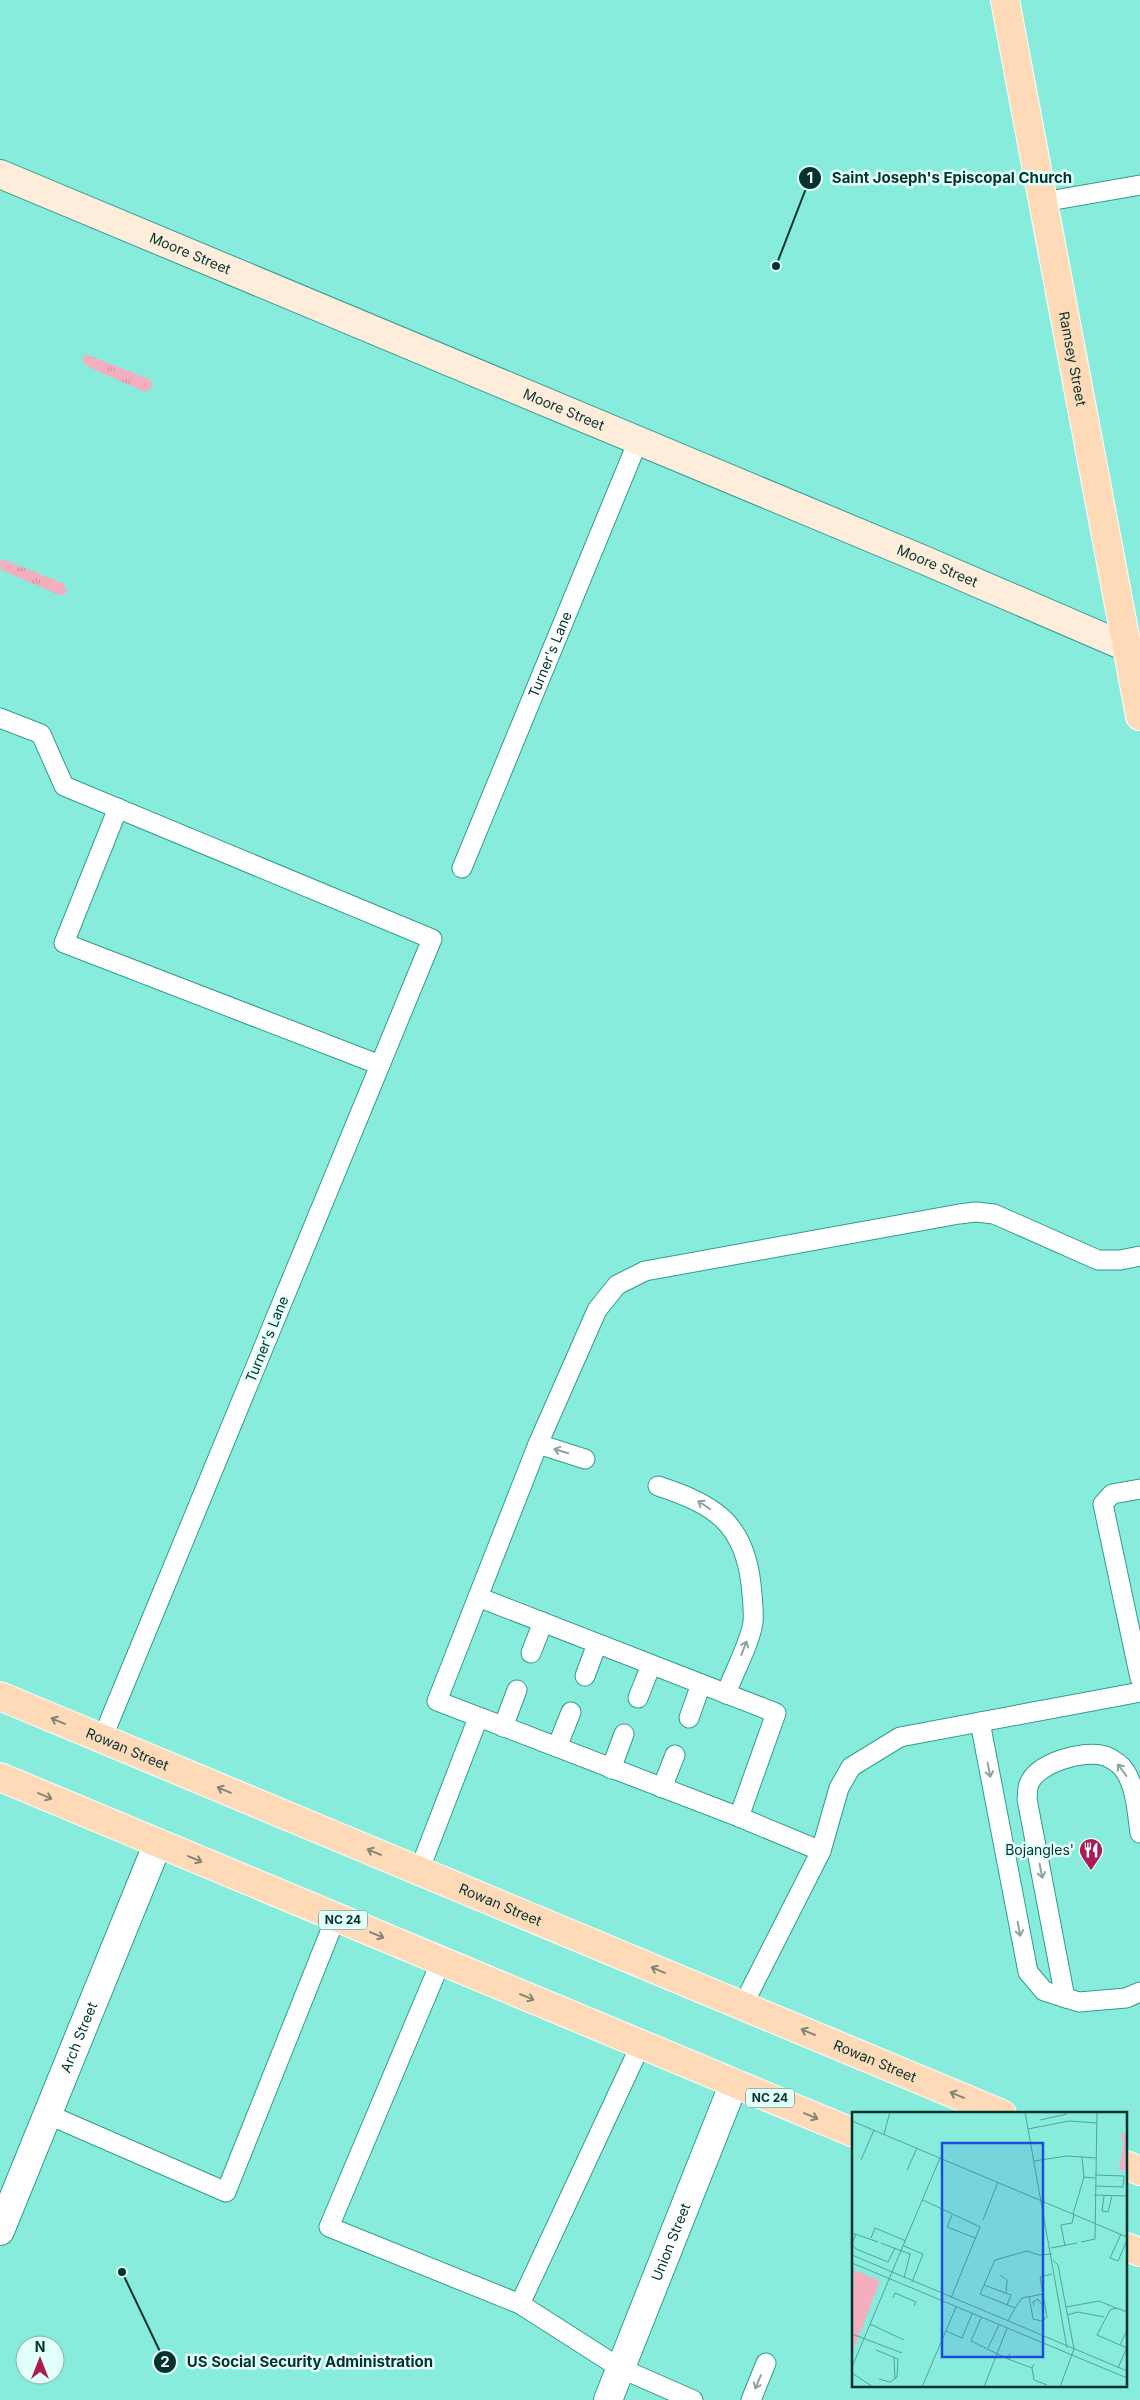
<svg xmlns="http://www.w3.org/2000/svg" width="1140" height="2400" font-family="Inter,sans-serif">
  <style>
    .grass { fill: url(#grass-tufts) }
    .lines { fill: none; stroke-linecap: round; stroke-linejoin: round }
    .lane-casing { stroke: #319c8f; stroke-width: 21 }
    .street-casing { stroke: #319c8f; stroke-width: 30 }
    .secondary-casing { stroke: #319c8f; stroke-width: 30 }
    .primary-casing { stroke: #fff; stroke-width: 30 }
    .lane { stroke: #fff; stroke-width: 19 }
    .street { stroke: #fff; stroke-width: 28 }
    .secondary { stroke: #ffeddc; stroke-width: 28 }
    .primary { stroke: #fedab9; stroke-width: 28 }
    .oneway { stroke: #8ea3a1 }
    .oneway2 { stroke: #818674 }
    .labels { text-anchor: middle; stroke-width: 5; stroke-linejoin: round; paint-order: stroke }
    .shield { fill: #e3fffa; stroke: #47706b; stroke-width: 1 }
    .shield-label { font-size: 12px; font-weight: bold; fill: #04332e }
    .street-label { font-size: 14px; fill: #04332e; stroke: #e3fffa }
    .poi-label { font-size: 14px; fill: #04332e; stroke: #e3fffa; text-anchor: end }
    .inset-road { fill: none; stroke: #53a297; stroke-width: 1 }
    .view { fill: #1d4ed8; fill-opacity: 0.15; stroke: #1d4ed8; stroke-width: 2.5 }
    .inset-edge { fill: none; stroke: #04332e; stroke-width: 2.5 }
    .leader { fill: none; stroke: #04332e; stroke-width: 2 }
    .callout-dot { fill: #04332e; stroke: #e3fffa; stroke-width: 2 }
    .mark-label { font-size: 15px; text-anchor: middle; font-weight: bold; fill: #fff }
    .callout-label { font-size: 15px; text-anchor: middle; font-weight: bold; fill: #04332e; stroke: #e3fffa; stroke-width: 5; stroke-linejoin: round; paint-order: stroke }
  </style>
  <defs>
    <pattern id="grass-tufts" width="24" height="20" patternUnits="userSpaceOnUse" patternTransform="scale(1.25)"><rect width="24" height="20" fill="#f3aebf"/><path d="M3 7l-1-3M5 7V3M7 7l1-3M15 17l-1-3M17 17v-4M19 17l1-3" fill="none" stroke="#cf96a4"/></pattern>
  </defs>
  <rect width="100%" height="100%" fill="#88ecdd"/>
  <g class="grass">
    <path d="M85 354 149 379 152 382V387L147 391H143L88 367 82 360Z"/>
    <path d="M2 559 63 583 67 591 65 594 59 595 1 570 0 561Z"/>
  </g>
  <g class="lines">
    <g class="lane-casing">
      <g id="lane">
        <path d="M1043 202 1140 185"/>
        <path d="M0 718 41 734 64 786 432 939 102 1739"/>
        <path d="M118 808 64 943 380 1065"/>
        <path id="s1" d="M462 868 638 441"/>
        <path d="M538 1444 585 1459"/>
        <path d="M658 1486C713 1504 744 1522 751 1584 752 1596 754 1609 753 1622 751 1641 733 1674 726 1694"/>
        <path d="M1140 1489 1112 1494 1103 1504 1140 1678"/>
        <path d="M478 1597 776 1713 739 1817"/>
        <path d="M531 1653 543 1622"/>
        <path d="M585 1676 597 1644"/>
        <path d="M638 1698 651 1665"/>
        <path d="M689 1718 701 1684"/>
        <path d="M980 1722 1028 1972 1044 1991 1079 2002 1126 1998 1140 1992"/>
        <path d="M503 1727 517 1690"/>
        <path d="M557 1747 571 1712"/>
        <path d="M611 1769 624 1734"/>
        <path d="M662 1788 675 1755"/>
        <path d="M821 1851 839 1788 851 1767 900 1737 1140 1692"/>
        <path d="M419 1871 478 1718"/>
        <path d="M441 1961 329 2227 520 2304 620 2368 693 2400"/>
        <path d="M1065 1998 1027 1799C1028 1795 1027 1788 1029 1784 1037 1763 1084 1749 1105 1756 1109 1757 1118 1763 1121 1766 1136 1782 1137 1813 1140 1833"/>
        <path d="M743 2005 821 1851 739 1817 437 1701 538 1444 597 1310 617 1285 645 1271 959 1214 976 1212 994 1214 1098 1260H1120L1140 1256"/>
        <path d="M47 2114 226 2192 336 1917"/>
        <path d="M520 2304 641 2044"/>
        <path d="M751 2400 766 2363"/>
      </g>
    </g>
    <g class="street-casing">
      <g id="street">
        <path id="s2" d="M0 2231 158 1843"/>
        <path id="s3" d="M608 2400 734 2083"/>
      </g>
    </g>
    <g class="secondary-casing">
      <g id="secondary">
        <path id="s4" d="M0 174 924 560 1140 653"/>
      </g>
    </g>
    <g class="primary-casing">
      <g id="primary">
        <path id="s5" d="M1005 0 1140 716"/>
        <path id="s6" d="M0 1696 1002 2114"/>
        <path d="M0 1777 854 2133"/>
        <path d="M1126 2165 1140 2171"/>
        <path d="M1126 2247 1140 2252"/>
      </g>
    </g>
    <use href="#lane" class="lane"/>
    <use href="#street" class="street"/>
    <use href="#secondary" class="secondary"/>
    <use href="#primary" class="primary"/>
  </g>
  <defs><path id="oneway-shaft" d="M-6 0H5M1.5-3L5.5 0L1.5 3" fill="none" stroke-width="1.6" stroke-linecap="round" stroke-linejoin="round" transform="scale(1.25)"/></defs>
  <g class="oneway">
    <use href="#oneway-shaft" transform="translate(561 1451) rotate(-163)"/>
    <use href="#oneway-shaft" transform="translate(704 1505) rotate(-146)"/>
    <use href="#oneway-shaft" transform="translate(744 1648) rotate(-69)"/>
    <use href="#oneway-shaft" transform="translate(989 1770) rotate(79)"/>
    <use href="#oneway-shaft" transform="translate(1122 1770) rotate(-127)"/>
    <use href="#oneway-shaft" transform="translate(1041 1871) rotate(79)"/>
    <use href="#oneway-shaft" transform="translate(1019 1929) rotate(79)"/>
    <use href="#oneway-shaft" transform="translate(758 2382) rotate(113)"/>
  </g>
  <g class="oneway2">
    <use href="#oneway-shaft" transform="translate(58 1721) rotate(-157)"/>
    <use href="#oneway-shaft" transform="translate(224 1790) rotate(-157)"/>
    <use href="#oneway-shaft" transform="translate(45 1796) rotate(23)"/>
    <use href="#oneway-shaft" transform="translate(374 1852) rotate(-157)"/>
    <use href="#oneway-shaft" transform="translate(195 1859) rotate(23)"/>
    <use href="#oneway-shaft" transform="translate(377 1935) rotate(23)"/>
    <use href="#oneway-shaft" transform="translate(658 1970) rotate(-157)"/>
    <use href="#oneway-shaft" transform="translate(527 1997) rotate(23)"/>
    <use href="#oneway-shaft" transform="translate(808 2032) rotate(-157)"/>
    <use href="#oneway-shaft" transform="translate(957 2095) rotate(-157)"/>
    <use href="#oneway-shaft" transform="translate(811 2116) rotate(23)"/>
  </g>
  <defs>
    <g id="restaurant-pin" transform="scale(1.25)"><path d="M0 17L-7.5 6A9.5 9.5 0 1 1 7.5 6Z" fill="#ab1b55" stroke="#e3fffa"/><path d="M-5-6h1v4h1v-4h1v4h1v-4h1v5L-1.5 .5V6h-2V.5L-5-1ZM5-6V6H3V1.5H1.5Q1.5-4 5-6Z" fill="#fff"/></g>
  </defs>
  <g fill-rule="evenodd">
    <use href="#restaurant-pin" x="1091" y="1850"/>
  </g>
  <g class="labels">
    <g class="shield">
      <rect x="319" y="1910.5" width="48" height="19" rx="4"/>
      <rect x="746" y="2088.5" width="48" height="19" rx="4"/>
    </g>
    <g class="shield-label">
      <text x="343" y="1924">NC 24</text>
      <text x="770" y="2102">NC 24</text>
    </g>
    <g class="street-label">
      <text dy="5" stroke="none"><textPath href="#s4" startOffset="206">Moore Street</textPath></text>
      <text dy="5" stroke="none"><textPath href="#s5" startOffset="365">Ramsey Street</textPath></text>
      <text dy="5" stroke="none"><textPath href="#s4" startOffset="611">Moore Street</textPath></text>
      <text dy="5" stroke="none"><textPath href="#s4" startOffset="1016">Moore Street</textPath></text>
      <text dy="5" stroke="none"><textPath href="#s1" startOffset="231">Turner's Lane</textPath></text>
      <text transform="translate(267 1339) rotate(-68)" y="5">Turner's Lane</text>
      <text dy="5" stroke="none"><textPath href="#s6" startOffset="138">Rowan Street</textPath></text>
      <text dy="5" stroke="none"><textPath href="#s6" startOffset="542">Rowan Street</textPath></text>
      <text dy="5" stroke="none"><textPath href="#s2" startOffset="209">Arch Street</textPath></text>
      <text dy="5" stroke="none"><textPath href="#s6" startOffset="948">Rowan Street</textPath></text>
      <text dy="5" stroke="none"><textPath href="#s3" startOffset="170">Union Street</textPath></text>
    </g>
    <g class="poi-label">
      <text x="1074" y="1855">Bojangles'</text>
    </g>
  </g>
  <g transform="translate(852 2112)">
    <rect width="275" height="275" fill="#88ecdd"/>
    <path d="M269 21 275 22V59L267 58 272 28 269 27ZM0 157 28 169 0 242Z" fill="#f3aebf"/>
    <path class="inset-road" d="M173 0 215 236M188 8 215 2M0 9 275 125M176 17 217 9 245 11M32 22 38 0M230 45 232 65 243 66M9 48 22 18M182 49 215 44 244 46M55 58 65 36M243 74 271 75 272 64 243 63M242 83 275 84M252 84 250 99 256 100 260 84M71 88 128 115 99 186M221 102 232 65M100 103 95 115 123 126M131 108 146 70M0 121 26 130M4 122 0 132 4 137 36 150 43 136M269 122 258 146 266 149 275 128M19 126 23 116 54 129M229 130 243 127 245 0M29 131 58 142 52 166M52 134 71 142 60 170M213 134 209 113 220 111 222 102M199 136 225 131M0 143 275 259M201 148 206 153 222 237 208 275M0 151 275 266M148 163 155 168 154 182M132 173 159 183 155 193M177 184 181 207 190 209 195 205 191 182M41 186 43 181 64 190 62 194M182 194 181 190 186 187 191 194M214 195 247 189 264 196M163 196 170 186 191 182 188 165 200 162M215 203 226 200 252 205M129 206 119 229 156 247M156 209 163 196 128 182 143 148 175 139 187 143 200 142M18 212 52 228M94 219 110 226 120 202M0 222 50 241M268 233 275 218M136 236 147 213M275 236 245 223 258 198 264 196 275 200M24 238 46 247 45 265 38 270 27 267M158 241 156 247 180 256 182 252M42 245 43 267M0 255 88 46M180 256 182 268 195 273M266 256 275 235M0 261 21 275M70 275 104 195M132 275 155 216"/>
    <path class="view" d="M90 31H191V245H90Z"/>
    <rect width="275" height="275" class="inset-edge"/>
  </g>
  <path class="leader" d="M776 266L810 178M122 2272L165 2362"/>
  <g class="callout-dot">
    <circle cx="776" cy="266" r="5"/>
    <circle cx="122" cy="2272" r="5"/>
    <circle cx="810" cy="178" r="12"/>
    <circle cx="165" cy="2362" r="12"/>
  </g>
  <g class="mark-label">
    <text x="810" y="183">1</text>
    <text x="165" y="2367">2</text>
  </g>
  <g class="callout-label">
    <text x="952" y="183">Saint Joseph's Episcopal Church</text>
    <text x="310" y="2367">US Social Security Administration</text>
  </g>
  <g transform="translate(40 2360)"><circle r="24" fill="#e3fffa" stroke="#8aada8"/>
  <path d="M0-4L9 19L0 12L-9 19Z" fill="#ab1b55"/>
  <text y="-8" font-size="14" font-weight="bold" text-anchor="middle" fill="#04332e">N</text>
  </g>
</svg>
